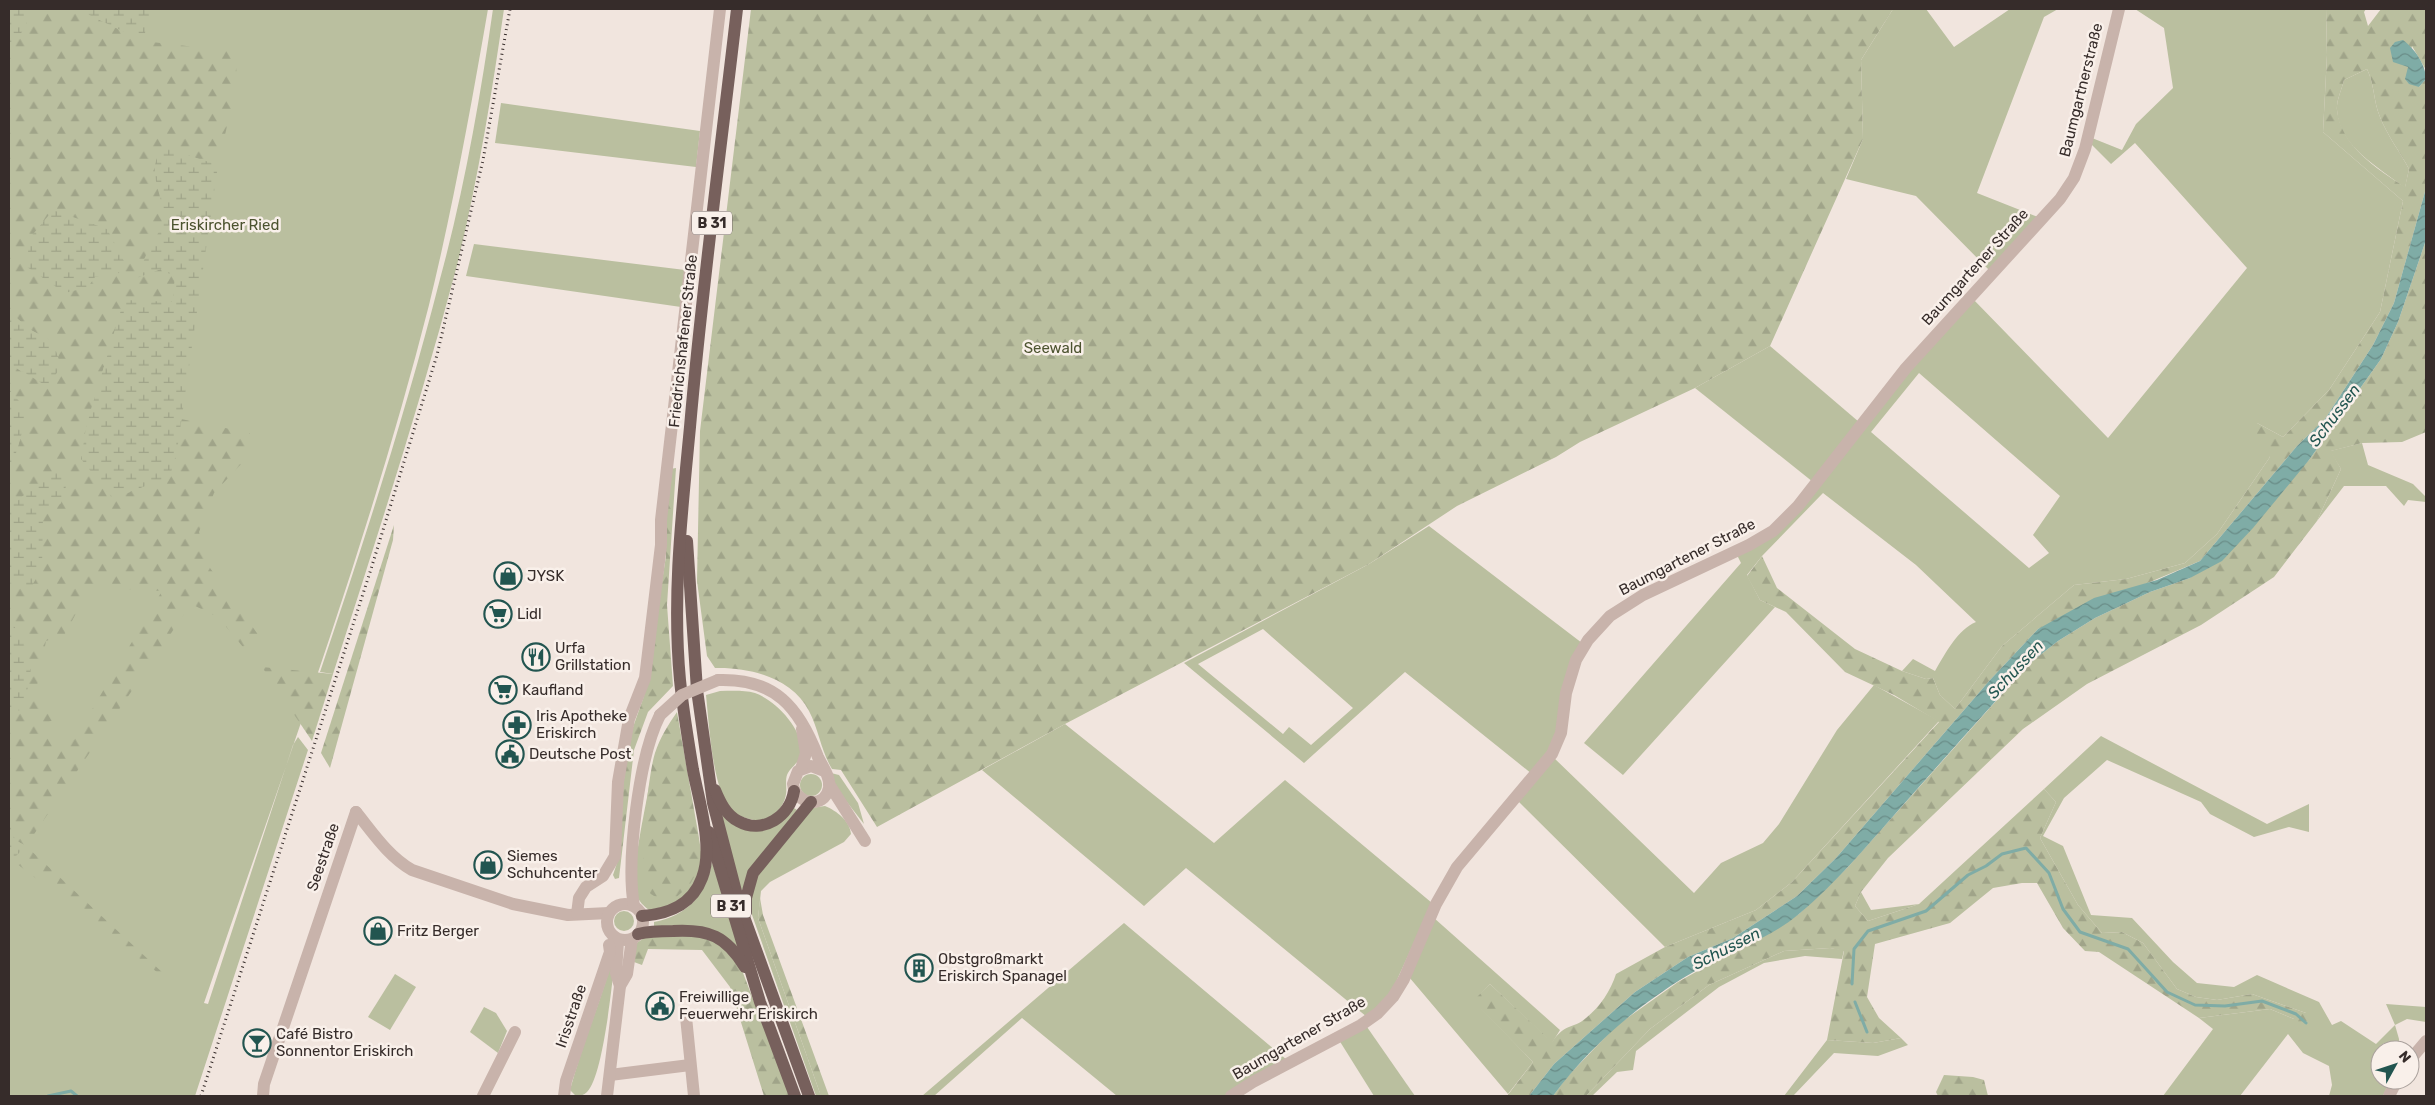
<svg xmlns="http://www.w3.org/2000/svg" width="2435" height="1105" font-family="Rubik,sans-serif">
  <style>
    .green { fill: #babf9f; fill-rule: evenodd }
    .forest { fill: url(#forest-firs); fill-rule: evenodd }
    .wetland { fill: url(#wetland-marsh) }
    .water { fill: url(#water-waves) }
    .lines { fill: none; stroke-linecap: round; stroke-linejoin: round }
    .stream { stroke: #7faca6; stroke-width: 3 }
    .minor { stroke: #c8b3ab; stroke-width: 12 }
    .major { stroke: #77605c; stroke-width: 12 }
    .rail { stroke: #362c2a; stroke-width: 3; stroke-dasharray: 1 4; stroke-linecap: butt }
    .minor-bridge { stroke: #c8b3ab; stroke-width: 12 }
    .labels { text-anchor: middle; stroke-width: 5; stroke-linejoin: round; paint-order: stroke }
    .shield { fill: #f9f0ea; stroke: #706764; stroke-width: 1 }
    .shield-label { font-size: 14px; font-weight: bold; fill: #362c2a }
    .street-label { font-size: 15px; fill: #362c2a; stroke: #f9f0ea }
    .park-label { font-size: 15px; fill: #4c532f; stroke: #f9f0ea }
    .poi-label { font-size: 15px; fill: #362c2a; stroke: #f9f0ea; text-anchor: start }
    .water-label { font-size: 16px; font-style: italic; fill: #225550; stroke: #f9f0ea }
  </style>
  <defs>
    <pattern id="forest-firs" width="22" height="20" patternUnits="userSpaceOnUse" patternTransform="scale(1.25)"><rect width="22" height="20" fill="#babf9f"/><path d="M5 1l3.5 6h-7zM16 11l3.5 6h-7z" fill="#a0a489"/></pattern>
    <pattern id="wetland-marsh" width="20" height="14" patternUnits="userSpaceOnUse" patternTransform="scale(1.25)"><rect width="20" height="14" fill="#babf9f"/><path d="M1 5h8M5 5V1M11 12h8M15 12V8" fill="none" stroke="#a0a489"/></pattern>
    <pattern id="water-waves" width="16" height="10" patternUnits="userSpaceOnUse" patternTransform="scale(1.25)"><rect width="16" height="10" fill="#7faca6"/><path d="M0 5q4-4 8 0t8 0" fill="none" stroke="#698c87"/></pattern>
  </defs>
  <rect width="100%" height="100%" fill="#f1e5de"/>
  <g class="green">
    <path d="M9 9H488C471 107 453 207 429 305 369 541 283 772 204 1003L208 1004 293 745 298 737 308 750 307 753 195 1096H9Z"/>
    <path d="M493 9H504C492 93 477 186 456 269 420 405 376 540 333 674L320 672C364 542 406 412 440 279 464 191 480 99 493 9Z"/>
    <path d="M1893 9H1926L1954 47 2010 9H2058L2044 17 1977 193 2038 217 1991 272 1916 196 1846 179 1863 139 1861 60Z"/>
    <path d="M2135 9H2326L2327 55 2323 132 2403 201 2380 312 2329 390 2283 437 2257 423 2270 457 2217 534 2185 563 2126 579 2074 585 2002 646 1955 709 1940 695 1933 678 1926 679 1902 671 1913 659 1935 671C1945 654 1958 629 1976 622L1916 565 1823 493 1762 556 1747 575 1760 600 1775 607 1623 775 1584 743 1741 563 1737 555 1762 543 1911 367 1973 299 2108 438 2247 268 2135 143 2111 164 2090 143 2092 138 2122 150 2136 124 2173 88 2164 28ZM1919 373 2060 496 2033 535 2049 553 2029 568 1871 432Z"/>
    <path d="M2367 69C2375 86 2373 100 2380 117 2387 135 2400 152 2409 169L2405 188C2379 167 2339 147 2337 110 2336 101 2342 89 2344 80Z"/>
    <path d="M501 103 700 131 696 167 495 143Z"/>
    <path d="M474 244 685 270 681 307 466 276Z"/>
    <path d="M1770 346 1859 422 1813 482 1695 388Z"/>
    <path d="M2362 443 2368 465 2413 484 2426 497V502L2408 500 2404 506 2386 486H2344L2317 521 2341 469 2330 451Z"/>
    <path d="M1429 526 1582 643 1556 738 1532 774 1405 672 1304 763 1184 663 1369 564ZM1263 629 1353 708 1311 745 1289 727 1283 734 1198 664Z"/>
    <path d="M1874 685 1939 721 1792 882 1756 910 1665 947 1518 801 1553 757 1694 893 1721 863 1763 843 1779 824 1837 730Z"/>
    <path d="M720 691C731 691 744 690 755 693 775 700 804 729 801 753 800 763 790 767 787 775 785 781 787 788 786 794 784 809 769 822 754 820 744 818 734 815 728 806 712 782 709 724 706 695Z"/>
    <path d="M1065 724 1214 843 1285 780 1432 903 1391 993 1367 1017 1186 868 1144 906 982 770Z"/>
    <path d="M2101 736 2267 824 2309 804V832L2289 827 2254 837 2210 814 2201 802 2107 760 2064 798 2043 836 2063 846 2091 915 2132 918 2173 962 2197 983 2234 987 2257 975 2319 1002 2332 1025 2341 1021 2376 1044 2395 1025 2386 1004 2426 1007V1022L2407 1019 2395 1025 2399 1039V1050H2380V1080H2390L2383 1096H2329L2332 1085 2329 1066 2303 1053 2288 1034 2240 1096H2163L2213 1029 2199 1018 2270 1009 2294 1019 2306 1013 2252 994 2217 1000 2196 997 2177 989 2143 943 2122 932 2102 933 2078 905 2040 838 2056 802 2044 789Z"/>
    <path d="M831 773 839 775 858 803 864 824 836 788Z"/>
    <circle cx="811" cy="785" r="11"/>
    <path d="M649 786 644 874 699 868V838L703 865 699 879 678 904 649 910C644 906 639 902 637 895 630 872 645 812 649 786Z"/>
    <path d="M825 806C837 811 850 821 851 834L844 842 770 882 761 891 758 918 821 1096H816L751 912 750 890 756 876 811 808Z"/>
    <path d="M794 808 797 810 741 891 718 810 741 828Z"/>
    <path d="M712 862 741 952 654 926V922C687 916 706 895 712 862Z"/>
    <path d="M1861 892 1871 910 1919 904 1868 921 1855 906Z"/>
    <circle cx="624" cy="921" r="10"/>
    <path d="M1434 918 1560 1030 1552 1043 1490 984 1474 1001 1533 1062 1508 1094 1409 977Z"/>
    <path d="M1124 923 1287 1060 1224 1096H1117L1022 1018 934 1096H922Z"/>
    <path d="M1830 948 1844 950 1842 959 1805 956 1764 963 1719 987 1636 1051 1633 1070 1617 1072 1592 1096H1586L1650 1029 1709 985 1784 951Z"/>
    <path d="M613 958 615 959C612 984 603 1077 587 1092 584 1095 580 1096 576 1096L570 1090C582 1045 600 1003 613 958Z"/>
    <path d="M395 974 416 987 390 1030 368 1017Z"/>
    <path d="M484 1007 496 1013 507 1031 498 1053 470 1032Z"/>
    <path d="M1367 1027 1415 1096H1374L1339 1040Z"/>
    <path d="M1901 1038 1908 1045 1878 1056 1834 1053 1793 1096H1784L1827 1040 1873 1043Z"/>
  </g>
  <g class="forest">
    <path d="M34 9H77L143 41 239 52 231 109 218 165 163 148 161 202 163 220 135 278 161 269 175 277 173 302 124 300 87 423 81 459 170 476 181 419 250 433 244 461 214 493 199 532 210 568 259 636 243 647 218 617 191 604 26 846 164 974 162 976 12 860 26 846 15 840 9 822V711L25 710 31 669 25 668C26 652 24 632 9 621V583L30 588 42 567 43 516 61 503 55 471 9 507V477L28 412 9 389V363L22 372 53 342 29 329 9 311V56ZM90 587 162 591 74 740 49 741 46 723 56 719 50 698 35 697 46 641 65 634Z"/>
    <path d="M751 9H1893L1861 60 1863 139 1770 346 1695 388 1580 442 1556 457 1457 506 1369 564 1065 724 877 827 841 770 832 769C821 751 819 730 809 711 792 678 750 667 715 668L707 656 697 581 700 431Z"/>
    <path d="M2326 9H2366L2364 12 2368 26 2381 9H2426V70L2412 46 2408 67 2419 87 2426 79V188L2394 303 2373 345 2325 419 2297 446 2200 561 2038 629 1990 680 1836 858 1797 896 1733 938 1688 957 1635 992 1554 1064 1529 1096H1507L1533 1062 1473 1001 1490 984 1552 1042C1566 1022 1572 1030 1586 1018 1600 1007 1611 990 1616 974L1665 947 1756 910 1792 882 1939 722 1894 695 1845 672 1786 612 1760 600 1747 576 1762 556 1777 588 1855 649 1902 671 1926 679 1933 678 1940 695 1955 709 2002 646 2074 585 2126 579 2185 563 2217 534 2270 457 2249 437 2257 423 2283 437 2329 390 2380 312 2403 201 2323 132 2327 55ZM2367 69C2375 86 2373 100 2380 117 2387 135 2400 152 2409 169L2405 187C2377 169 2341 146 2337 110 2336 101 2342 89 2344 80Z"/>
    <path d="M2426 240V432L2402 442 2362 443 2331 451 2341 469 2317 521 2274 577 2201 625 2087 684 2023 729 1888 858 1861 892 1855 906 1868 921 1919 904 2044 789 2056 802 2040 838 2078 905 2102 933 2122 932 2143 943 2177 989 2196 997 2217 1000 2252 994 2306 1013 2313 1022 2305 1034 2294 1019 2270 1009 2199 1018 2099 952 2085 951 2063 928 2037 883H2022L1993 888 1950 923 1875 944 1867 997 1879 1018 1901 1038 1873 1043 1827 1040 1844 951 1830 948 1784 951 1709 985 1650 1029 1586 1096H1553L1567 1077 1616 1026 1678 982 1799 914 1848 867 2029 664 2058 641 2095 618 2150 592 2190 578 2309 460 2381 359 2398 322Z"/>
    <path d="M676 468 667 605 673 686 648 712 634 750 619 878 615 879 613 875 620 854 623 785 632 730 644 696 666 556 665 525 670 469Z"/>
    <path d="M394 525 393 540 330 768 321 753Z"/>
    <path d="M262 667 333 674 312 741Z"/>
    <path d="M677 712 699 838V868L689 886 673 900C663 899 651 898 646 888 638 868 648 775 655 753 660 738 668 725 677 712Z"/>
    <path d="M760 898 763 915 829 1096H821L758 918Z"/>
    <path d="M694 934 714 939 740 965 790 1096H764L730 987 702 950 648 949 642 965 634 962 635 944 649 935Z"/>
    <path d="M1944 1075 1973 1077 1984 1080 1988 1096H1938L1936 1092Z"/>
  </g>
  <g class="wetland">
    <path d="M9 9H34L9 56Z"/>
    <path d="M77 9H151L143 41Z"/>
    <path d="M163 147 218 165 177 451 170 476 113 499 81 459 87 423 124 300 173 302 175 277 161 269 134 279C140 267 162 230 163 219 164 192 144 172 163 147Z"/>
    <path d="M53 210 107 229 125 263 119 273 95 277 88 287 65 293 27 267 29 239Z"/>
    <path d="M9 311 29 329 53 342 61 366 48 387 9 363Z"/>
    <path d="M9 389 28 412 9 477Z"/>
    <path d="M56 471 70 473 61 503 43 516 42 567 31 588 9 583V507Z"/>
    <path d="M9 621 13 624 26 648 25 668 31 669 24 710 9 711Z"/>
    <path d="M9 822 15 840 26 846 9 863Z"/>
  </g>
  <g class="water">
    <path d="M2403 40C2415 49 2426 65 2426 79L2419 87 2409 84 2405 79 2408 67 2393 62 2390 48 2395 42Z"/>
    <path d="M2426 188V240L2398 322 2381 359 2309 460 2253 528 2222 561 2190 578 2150 592 2095 618 2058 641 2029 664C1985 713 1940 763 1896 813 1865 848 1835 884 1799 914 1774 935 1745 945 1717 959 1653 992 1595 1039 1553 1096H1529L1554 1064 1635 992 1688 957 1733 938 1797 896 1836 858 1990 680 2038 629 2094 598 2157 580 2200 561 2297 446 2325 419 2373 345 2394 303Z"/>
  </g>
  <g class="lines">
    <g class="stream">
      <path d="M1852 984 1854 949 1868 931 1926 911 1968 875 1986 866 2002 854 2026 848 2049 873 2063 909 2080 932 2128 949 2167 992 2195 1005 2225 1006 2262 1001 2296 1014 2306 1023"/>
      <path d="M1855 1002 1867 1032"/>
      <path d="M48 1096 71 1091 77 1096"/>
    </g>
    <g class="minor">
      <path d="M718 680C775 678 799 707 818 757 822 766 831 777 829 788 824 810 795 804 793 784L798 771 811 766 824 771"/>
      <path d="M801 769 806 753 802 729"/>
      <path d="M829 784 865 841"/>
      <path d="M356 812C373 833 388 856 412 870L513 904 568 915 609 913"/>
      <circle cx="625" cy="922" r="18"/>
      <path d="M634 906C626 861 639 756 660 715"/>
      <path d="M577 914 579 898 586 887 603 876 615 856 618 782 629 719 645 678 661 545V520L720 9"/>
      <path d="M618 941 616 973 620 986"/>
      <path d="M686 1017 694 1096"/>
      <path d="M2410 1060 2426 1041"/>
      <path d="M610 1075 690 1065"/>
      <path d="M263 1096 264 1084 356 812"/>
      <path d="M483 1096 515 1032"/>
      <path d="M564 1096 566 1081 610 952 609 945"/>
      <path d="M607 1096 620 986 627 974 632 939"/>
      <path d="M1231 1096 1253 1082 1361 1025 1378 1013 1393 997 1404 979 1436 904 1457 867 1552 754 1561 733 1566 693 1576 660 1588 640 1610 616 1643 595 1749 545 1773 531 1798 506 1906 368 2060 199 2074 178 2085 149 2119 9"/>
      <path d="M2389 1096 2397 1080"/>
    </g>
    <g class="major">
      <path d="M687 541 697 690 713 803 739 903 809 1096"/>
      <path d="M715 790C720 802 726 815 738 821 763 835 790 816 794 791"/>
      <path d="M709 832 760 1002 795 1096"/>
      <path d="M746 912V898L753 873 811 802"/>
      <path d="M642 916C669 914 692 905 702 878 714 848 699 801 693 770 688 740 683 710 680 680 672 595 682 511 690 427 702 287 721 148 737 9"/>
      <path d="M638 934C650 931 661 931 673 931 709 929 726 936 745 967"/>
    </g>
    <path class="rail" d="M201 1096 371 569 437 355 483 160 510 9"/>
    <path class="minor-bridge" d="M660 715 682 695 718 680"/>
  </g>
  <defs>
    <g id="shop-ring" transform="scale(1.4375)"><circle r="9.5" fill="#f9f0ea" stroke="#225550" stroke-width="1.5"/><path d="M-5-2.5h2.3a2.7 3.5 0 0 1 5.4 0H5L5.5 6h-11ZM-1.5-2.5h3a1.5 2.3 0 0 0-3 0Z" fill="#225550"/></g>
    <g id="supermarket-ring" transform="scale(1.4375)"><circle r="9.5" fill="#f9f0ea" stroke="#225550" stroke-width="1.5"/><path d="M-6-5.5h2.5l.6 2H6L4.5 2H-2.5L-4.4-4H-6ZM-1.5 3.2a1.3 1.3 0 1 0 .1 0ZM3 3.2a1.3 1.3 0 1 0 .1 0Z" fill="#225550"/></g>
    <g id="restaurant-ring" transform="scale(1.4375)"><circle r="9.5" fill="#f9f0ea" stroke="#225550" stroke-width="1.5"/><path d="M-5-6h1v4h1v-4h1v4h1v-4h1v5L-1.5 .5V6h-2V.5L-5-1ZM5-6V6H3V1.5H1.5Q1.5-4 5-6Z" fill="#225550"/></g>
    <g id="pharmacy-ring" transform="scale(1.4375)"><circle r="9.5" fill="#f9f0ea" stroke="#225550" stroke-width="1.5"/><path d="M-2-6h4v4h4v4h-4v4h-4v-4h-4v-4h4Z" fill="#225550"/></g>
    <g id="civic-ring" transform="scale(1.4375)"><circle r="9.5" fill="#f9f0ea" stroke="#225550" stroke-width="1.5"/><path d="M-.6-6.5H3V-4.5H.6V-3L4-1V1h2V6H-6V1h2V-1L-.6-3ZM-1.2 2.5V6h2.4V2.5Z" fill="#225550"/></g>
    <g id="building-ring" transform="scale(1.4375)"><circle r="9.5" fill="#f9f0ea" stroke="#225550" stroke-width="1.5"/><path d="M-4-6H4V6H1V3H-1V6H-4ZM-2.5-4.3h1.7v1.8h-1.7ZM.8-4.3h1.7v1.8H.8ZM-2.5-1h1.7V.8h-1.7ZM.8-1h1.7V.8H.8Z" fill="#225550"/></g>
    <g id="bar-ring" transform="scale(1.4375)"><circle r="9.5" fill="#f9f0ea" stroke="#225550" stroke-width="1.5"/><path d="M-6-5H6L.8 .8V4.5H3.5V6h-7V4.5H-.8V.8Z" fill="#225550"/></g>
  </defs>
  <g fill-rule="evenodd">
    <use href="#shop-ring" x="508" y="576"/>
    <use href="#supermarket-ring" x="498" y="614"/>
    <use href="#restaurant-ring" x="536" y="657"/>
    <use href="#supermarket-ring" x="503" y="690"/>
    <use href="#pharmacy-ring" x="517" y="725"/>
    <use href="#civic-ring" x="510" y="754"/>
    <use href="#shop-ring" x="488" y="865"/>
    <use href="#shop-ring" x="378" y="931"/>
    <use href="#building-ring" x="919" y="968"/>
    <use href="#civic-ring" x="660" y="1006"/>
    <use href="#bar-ring" x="257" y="1043"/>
  </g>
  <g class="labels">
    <g class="shield">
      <rect x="692" y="211.5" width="40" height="23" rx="4"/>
      <rect x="711" y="894.5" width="40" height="23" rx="4"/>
    </g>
    <g class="shield-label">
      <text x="712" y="228">B 31</text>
      <text x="731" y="911">B 31</text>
    </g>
    <g class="street-label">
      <text transform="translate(2081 90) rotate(-76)" y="5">Baumgartnerstraße</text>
      <text transform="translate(1975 267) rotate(-48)" y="5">Baumgartener Straße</text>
      <text transform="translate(683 341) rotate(-84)" y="5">Friedrichshafener Straße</text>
      <text transform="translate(1687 557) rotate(-27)" y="5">Baumgartener Straße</text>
      <text transform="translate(323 857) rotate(-71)" y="5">Seestraße</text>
      <text transform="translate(571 1016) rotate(-71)" y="5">Irisstraße</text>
      <text transform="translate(1299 1038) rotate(-30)" y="5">Baumgartener Straße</text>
    </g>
    <g class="park-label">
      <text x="225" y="230">Eriskircher Ried</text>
      <text x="1053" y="353">Seewald</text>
    </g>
    <g class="poi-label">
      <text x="527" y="581">JYSK</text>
      <text x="517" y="619">Lidl</text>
      <text x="555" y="653">Urfa<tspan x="555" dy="17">Grillstation</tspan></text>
      <text x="522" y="695">Kaufland</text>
      <text x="536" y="721">Iris Apotheke<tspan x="536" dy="17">Eriskirch</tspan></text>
      <text x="529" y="759">Deutsche Post</text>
      <text x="507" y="861">Siemes<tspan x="507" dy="17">Schuhcenter</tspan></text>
      <text x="397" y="936">Fritz Berger</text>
      <text x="938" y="964">Obstgroßmarkt<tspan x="938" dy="17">Eriskirch Spanagel</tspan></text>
      <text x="679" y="1002">Freiwillige<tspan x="679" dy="17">Feuerwehr Eriskirch</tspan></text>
      <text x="276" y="1039">Café Bistro<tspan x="276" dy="17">Sonnentor Eriskirch</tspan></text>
    </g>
    <g class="water-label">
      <text transform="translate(2334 415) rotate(-53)" y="6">Schussen</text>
      <text transform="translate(2015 669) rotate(-47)" y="6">Schussen</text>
      <text transform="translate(1726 948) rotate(-27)" y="6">Schussen</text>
    </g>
  </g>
  <rect width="2435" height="1105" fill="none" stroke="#362c2a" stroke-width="20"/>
  <g transform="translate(2395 1065) rotate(50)"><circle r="24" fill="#f9f0ea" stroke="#aba29d"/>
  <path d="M0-4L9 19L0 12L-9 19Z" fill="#225550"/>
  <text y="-8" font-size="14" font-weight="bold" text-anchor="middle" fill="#362c2a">N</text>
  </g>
</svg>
